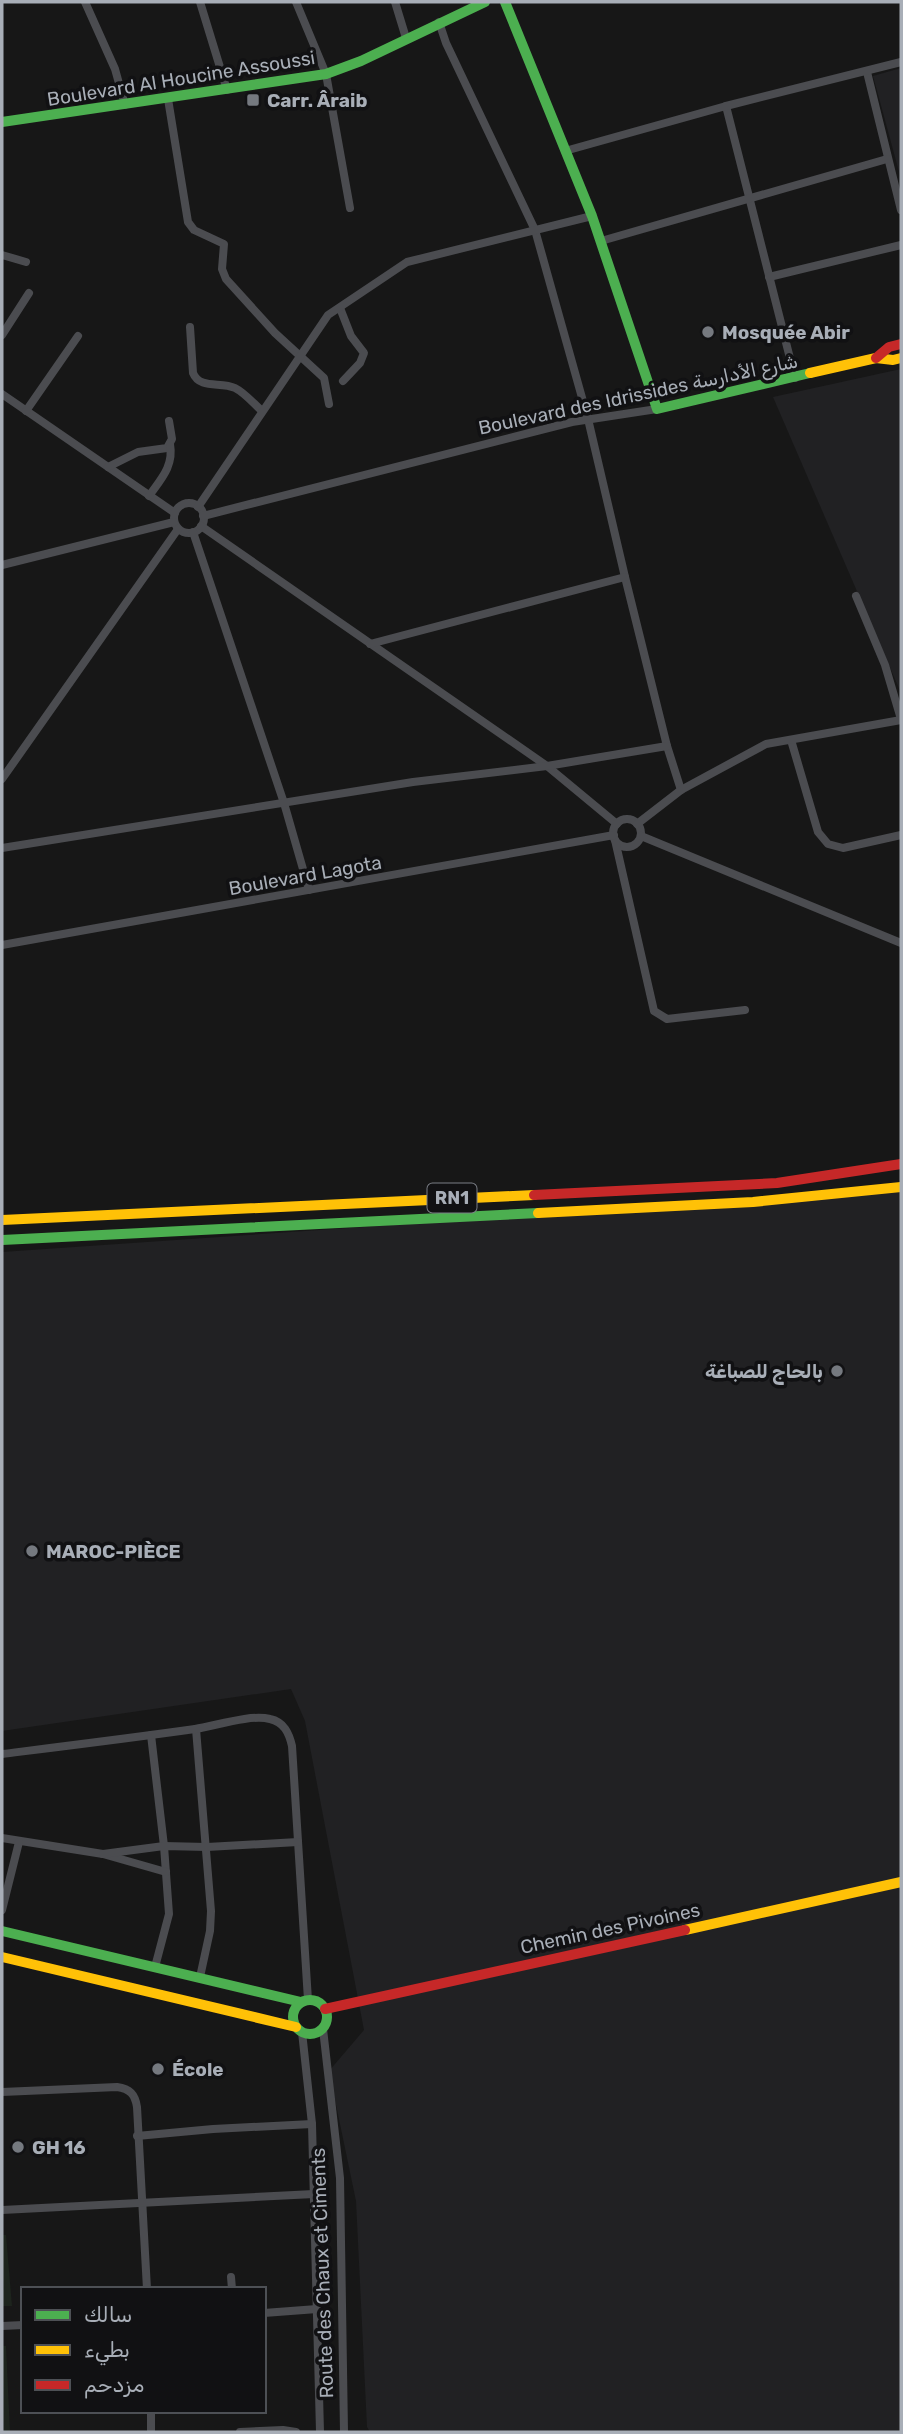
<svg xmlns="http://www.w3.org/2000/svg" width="903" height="2434" font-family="Rubik,Cairo,sans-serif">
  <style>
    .built { fill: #212123 }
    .green { fill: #1d241d }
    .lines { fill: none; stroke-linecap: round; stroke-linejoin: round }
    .street { stroke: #4b4c50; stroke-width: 8 }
    .fast { stroke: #4caf50; stroke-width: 10 }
    .slow { stroke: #ffc107; stroke-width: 10 }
    .jam { stroke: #c62828; stroke-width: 10 }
    .poi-dot { fill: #75797f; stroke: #111113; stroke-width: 2.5 }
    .labels { text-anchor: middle; stroke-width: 7; stroke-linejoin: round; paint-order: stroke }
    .shield { fill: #111113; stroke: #7b7f86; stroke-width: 2 }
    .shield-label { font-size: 18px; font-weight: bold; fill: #a8aeb7 }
    .street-label { font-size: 19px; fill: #a8aeb7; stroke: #111113 }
    .poi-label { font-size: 19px; font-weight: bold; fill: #a8aeb7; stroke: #111113; text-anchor: start }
  </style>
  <rect width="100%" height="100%" fill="#171717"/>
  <g class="built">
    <path d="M901 68V179L873 76Z"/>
    <path d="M901 369V693L773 397Z"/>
    <path d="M901 1190V2432H370L367 2427 356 2201 329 2071 364 2030 305 1721 291 1689 2 1731V1252Z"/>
  </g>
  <g class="green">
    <path d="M2 2235H6L12 2306H2Z"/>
    <path d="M2 2346H6L10 2432H2Z"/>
  </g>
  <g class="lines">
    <g class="street">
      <path d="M85 2 115 69 125 105"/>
      <path d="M200 2 227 90"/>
      <path d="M296 2 326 74 350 208"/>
      <path d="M395 2 406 38"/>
      <path d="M439 22 446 43 535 230 588 419 625 577 667 746 681 790"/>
      <path d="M867 72 901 210"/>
      <path d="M168 99 188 222 194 230 224 244 222 269 226 279 275 333 324 378 329 404"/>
      <path d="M726 106 795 378"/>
      <path d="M565 151 726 106 901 62"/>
      <path d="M601 241 887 159"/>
      <path d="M2 255 26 262"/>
      <path d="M769 277 901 245"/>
      <path d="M340 308 351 336 364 353 360 363 343 381"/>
      <path d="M190 327 193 373C200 390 221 381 235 388 245 393 253 403 262 411"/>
      <path d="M2 335 29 293"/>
      <path d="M2 394 175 513"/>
      <path d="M26 411 78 336"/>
      <path d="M108 467 138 452 167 448 172 439 169 421"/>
      <path d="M149 496C161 479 174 466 170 444"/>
      <circle cx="189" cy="518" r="15"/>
      <path d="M198 507 328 315 407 262 592 216"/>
      <path d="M203 516 572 422 657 409"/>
      <path d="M201 526 547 766 617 824"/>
      <path d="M193 532 284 803 309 890"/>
      <path d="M2 565 174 522"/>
      <path d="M856 596 885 665 901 719"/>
      <path d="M370 644 625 577"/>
      <path d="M791 740 818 832 828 844 843 848 901 835"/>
      <path d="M2 779 178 529"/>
      <circle cx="627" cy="833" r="14"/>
      <path d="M637 824 681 790 766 744 901 720"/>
      <path d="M641 836 901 943"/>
      <path d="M615 840 654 1011 667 1019 745 1010"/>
      <path d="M2 848 413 782 547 766 667 746"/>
      <path d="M2 945 614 835"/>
      <path d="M196 1729 211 1911 210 1931 200 1977"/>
      <path d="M151 1735 164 1846 169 1914 155 1967"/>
      <path d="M2 1754C66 1746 131 1738 195 1729 215 1726 250 1714 270 1719 284 1722 289 1733 292 1746L308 2000"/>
      <path d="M2 1838 103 1854 166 1872"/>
      <path d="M103 1854 164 1846 207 1847 298 1842"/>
      <path d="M2 1910 19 1842"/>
      <path d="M323 2029 340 2178 344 2432"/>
      <path d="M302 2032 312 2124 320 2432"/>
      <path d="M2 2092 117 2087C130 2089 135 2094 137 2107L147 2289"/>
      <path d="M137 2136 213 2129 312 2124"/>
      <path d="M2 2210 314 2194"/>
      <path d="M231 2277 232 2289"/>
      <path d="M264 2313 317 2309"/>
      <path d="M2 2326 23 2325"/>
      <path d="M151 2411V2432"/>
      <path d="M240 2432 283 2430 296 2432"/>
    </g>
    <g class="fast">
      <path d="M505 2 592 216 657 409 810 373"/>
      <path d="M2 122 326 74 361 61 485 2"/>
      <path d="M2 1240 538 1213"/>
      <path d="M2 1931 301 2002"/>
      <circle cx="310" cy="2017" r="17"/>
    </g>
    <g class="slow">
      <path d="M810 373 876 358 893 360 901 358"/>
      <path d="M538 1213 753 1202 901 1187"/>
      <path d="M2 1220 534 1195"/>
      <path d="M685 1930 901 1882"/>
      <path d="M2 1957 296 2027"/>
    </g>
    <g class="jam">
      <path d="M876 358 889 347 901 344"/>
      <path d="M534 1195 777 1183 901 1164"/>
      <path d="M325 2009 685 1930"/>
    </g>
  </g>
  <g class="poi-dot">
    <rect x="246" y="93" width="14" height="14" rx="3.5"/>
    <circle cx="708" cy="332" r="7"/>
    <circle cx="837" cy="1371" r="7"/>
    <circle cx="32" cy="1551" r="7"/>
    <circle cx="158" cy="2069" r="7"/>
    <circle cx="18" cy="2147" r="7"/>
  </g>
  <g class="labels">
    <rect class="shield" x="427.5" y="1183.5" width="49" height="29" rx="5"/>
    <g class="shield-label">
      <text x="452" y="1204">RN1</text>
    </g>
    <g class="street-label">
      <text transform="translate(181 78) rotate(-9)" y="7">Boulevard Al Houcine Assoussi</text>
      <text transform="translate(638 394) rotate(-12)" y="7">Boulevard des Idrissides شارع الأدارسة</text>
      <text transform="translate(305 875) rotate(-10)" y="7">Boulevard Lagota</text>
      <text transform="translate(610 1928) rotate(-12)" y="7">Chemin des Pivoines</text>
      <text transform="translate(322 2273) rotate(-92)" y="7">Route des Chaux et Ciments</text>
    </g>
    <g class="poi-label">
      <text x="267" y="107">Carr. Âraib</text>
      <text x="722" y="339">Mosquée Abir</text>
      <text x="823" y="1378" text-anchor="end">بالحاج للصباغة</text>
      <text x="46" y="1558">MAROC-PIÈCE</text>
      <text x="172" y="2076">École</text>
      <text x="32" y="2154">GH 16</text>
    </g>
  </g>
  <rect width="903" height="2434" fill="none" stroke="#a8aeb7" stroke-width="7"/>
  <rect x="21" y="2287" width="245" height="126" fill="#111113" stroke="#4d5055" stroke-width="2"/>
  <rect x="35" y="2310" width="35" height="10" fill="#4caf50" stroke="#4d5055" stroke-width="2"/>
  <text x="84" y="2322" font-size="21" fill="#a8aeb7">سالك</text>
  <rect x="35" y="2345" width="35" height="10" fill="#ffc107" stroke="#4d5055" stroke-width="2"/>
  <text x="84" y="2357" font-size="21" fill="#a8aeb7">بطيء</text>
  <rect x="35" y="2380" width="35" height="10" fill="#c62828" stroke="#4d5055" stroke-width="2"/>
  <text x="84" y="2392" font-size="21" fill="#a8aeb7">مزدحم</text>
</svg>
